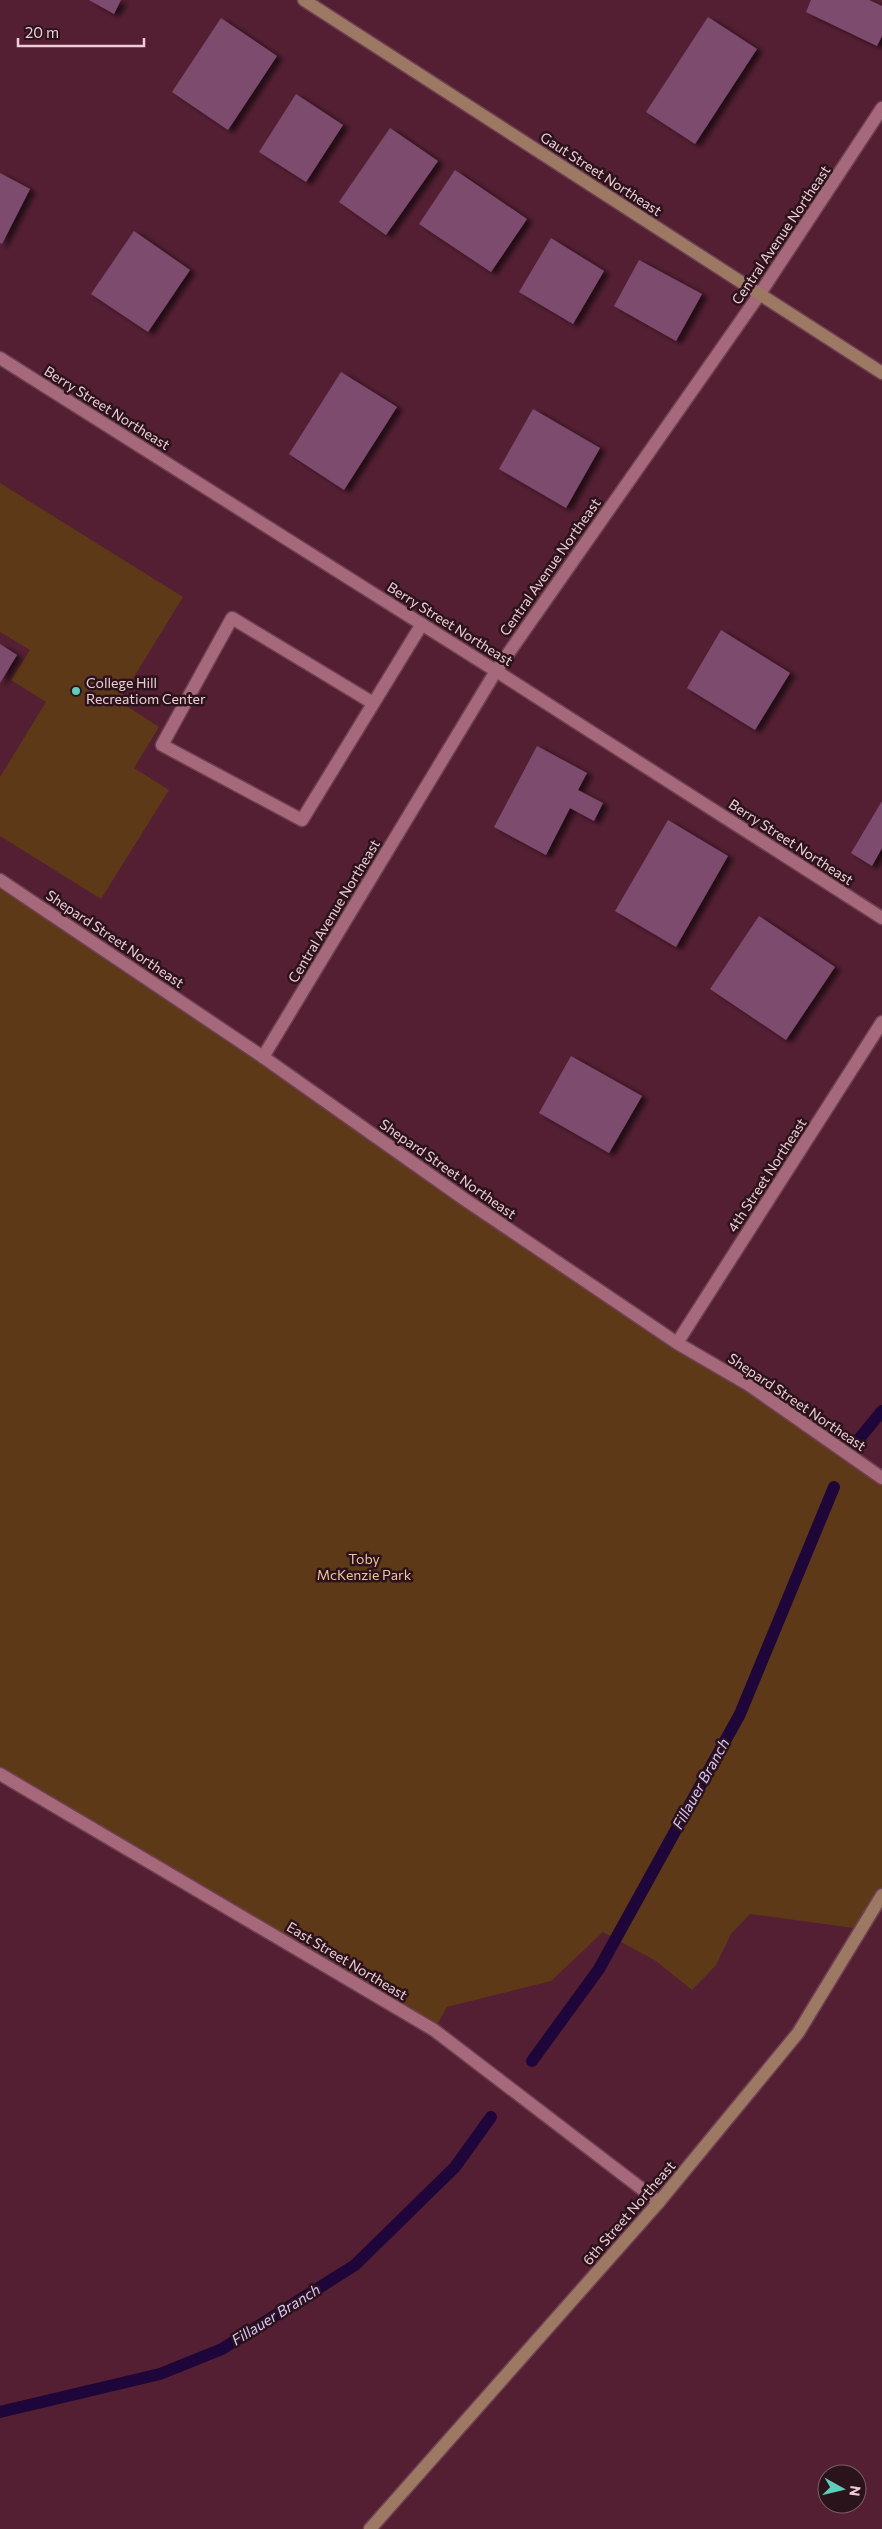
<svg xmlns="http://www.w3.org/2000/svg" width="882" height="2529" font-family="Commissioner,sans-serif">
  <style>
    .green { fill: #5e3917 }
    .lines { fill: none; stroke-linecap: round; stroke-linejoin: round }
    .stream { stroke: #1f063a; stroke-width: 12 }
    .building { fill: #7d4b6e; filter: url(#shadow) }
    .lane-casing { stroke: #6e4052; stroke-width: 15 }
    .street-casing { stroke: #6e4052; stroke-width: 15 }
    .secondary-casing { stroke: #6e4052; stroke-width: 15 }
    .lane { stroke: #a6687b; stroke-width: 12 }
    .street { stroke: #a6687b; stroke-width: 12 }
    .secondary { stroke: #9d7862; stroke-width: 12 }
    .poi-dot { fill: #5dceb9; stroke: #2b131b; stroke-width: 2 }
    .labels { text-anchor: middle; stroke-width: 5; stroke-linejoin: round; paint-order: stroke }
    .street-label { font-size: 14px; fill: #efccd5; stroke: #2b131b }
    .poi-label { font-size: 14px; fill: #efccd5; stroke: #2b131b; text-anchor: start }
    .park-label { font-size: 14px; fill: #f0c19b; stroke: #2b131b }
    .water-label { font-size: 15px; font-style: italic; fill: #d7c6fb; stroke: #2b131b }
  </style>
  <defs>
    <filter id="shadow"><feDropShadow dx="5.5" dy="3" stdDeviation="2.5" flood-color="#0009"/></filter>
  </defs>
  <rect width="100%" height="100%" fill="#541f33"/>
  <g class="green">
    <path d="M0 483 183 597 119 701 159 727 134 768 169 790 101 899 0 836V777L46 702 11 680 30 650 0 632Z"/>
    <path d="M0 882 882 1478V1891L861 1929 750 1914 731 1934 716 1965 692 1990 656 1961 603 1932 551 1981 447 2007 434 2030 0 1774Z"/>
  </g>
  <g class="lines">
    <g class="stream">
      <path d="M849 1451 882 1411"/>
      <path d="M532 2061 599 1969 740 1714 834 1487"/>
      <path d="M0 2412 160 2374 222 2349 355 2265 455 2167 491 2117"/>
    </g>
  </g>
  <g class="building">
    <path d="M89 0H121L114 14Z"/>
    <path d="M811 0H869L882 6V36L877 46 806 12Z"/>
    <path d="M708 17 757 49 695 144 646 112Z"/>
    <path d="M221 18 277 56 228 130 172 92Z"/>
    <path d="M296 94 343 125 306 182 259 152Z"/>
    <path d="M390 128 438 161 386 235 339 202Z"/>
    <path d="M455 170 527 219 491 272 419 224Z"/>
    <path d="M0 173 30 189 2 244 0 243Z"/>
    <path d="M134 231 190 270 148 332 91 294Z"/>
    <path d="M551 238 604 271 573 324 519 292Z"/>
    <path d="M639 260 702 294 676 341 614 306Z"/>
    <path d="M341 372 397 407 344 490 289 454Z"/>
    <path d="M533 409 600 448 566 508 499 469Z"/>
    <path d="M721 630 790 673 755 730 687 688Z"/>
    <path d="M0 644 17 655 0 683Z"/>
    <path d="M537 746 587 773 578 790 603 803 594 821 570 808 546 855 494 827Z"/>
    <path d="M882 801V848L872 866 851 853Z"/>
    <path d="M668 820 728 856 676 947 615 911Z"/>
    <path d="M759 916 835 967 786 1040 710 989Z"/>
    <path d="M571 1056 642 1096 609 1153 539 1113Z"/>
  </g>
  <g class="lines">
    <g class="lane-casing">
      <path id="lane" d="M373 703 232 618 162 745 302 820 422 624"/>
    </g>
    <g class="street-casing">
      <g id="street">
        <path d="M0 358 496 671 882 918"/>
        <path d="M0 880 263 1057 464 1199 677 1343 749 1385 882 1478"/>
        <path d="M263 1057 496 671 759 295 882 108"/>
        <path d="M677 1343 882 1022"/>
        <path d="M0 1774 434 2030 659 2202"/>
      </g>
    </g>
    <g class="secondary-casing">
      <g id="secondary">
        <path d="M304 0 882 373"/>
        <path d="M370 2529 659 2202 798 2033 882 1895"/>
      </g>
    </g>
    <use href="#lane" class="lane"/>
    <use href="#street" class="street"/>
    <use href="#secondary" class="secondary"/>
  </g>
  <circle class="poi-dot" cx="76" cy="691" r="5"/>
  <g class="labels">
    <g class="street-label">
      <text transform="translate(601 174) rotate(33)" y="5">Gaut Street Northeast</text>
      <text transform="translate(781 235) rotate(-56)" y="5">Central Avenue Northeast</text>
      <text transform="translate(107 408) rotate(32)" y="5">Berry Street Northeast</text>
      <text transform="translate(550 567) rotate(-55)" y="5">Central Avenue Northeast</text>
      <text transform="translate(450 624) rotate(32)" y="5">Berry Street Northeast</text>
      <text transform="translate(791 842) rotate(33)" y="5">Berry Street Northeast</text>
      <text transform="translate(334 911) rotate(-59)" y="5">Central Avenue Northeast</text>
      <text transform="translate(115 939) rotate(34)" y="5">Shepard Street Northeast</text>
      <text transform="translate(448 1169) rotate(35)" y="5">Shepard Street Northeast</text>
      <text transform="translate(767 1175) rotate(-57)" y="5">4th Street Northeast</text>
      <text transform="translate(797 1402) rotate(34)" y="5">Shepard Street Northeast</text>
      <text transform="translate(347 1961) rotate(31)" y="5">East Street Northeast</text>
      <text transform="translate(629 2213) rotate(-49)" y="5">6th Street Northeast</text>
    </g>
    <g class="poi-label">
      <text x="86" y="688">College Hill<tspan x="86" dy="16">Recreatiom Center</tspan></text>
    </g>
    <g class="park-label">
      <text x="364" y="1564">Toby<tspan x="364" dy="16">McKenzie Park</tspan></text>
    </g>
    <g class="water-label">
      <text transform="translate(701 1784) rotate(-61)" y="5">Fillauer Branch</text>
      <text transform="translate(276 2315) rotate(-32)" y="5">Fillauer Branch</text>
    </g>
  </g>
  <g transform="translate(842 2489) rotate(98)"><circle r="24" fill="#2b131b" stroke="#795d65"/>
  <path d="M0-4L9 19L0 12L-9 19Z" fill="#5dceb9"/>
  <text y="-8" font-size="14" font-weight="bold" text-anchor="middle" fill="#efccd5">N</text>
  </g>
  <path d="M18 38v8h126v-8" fill="none" stroke="#efccd5" stroke-width="2.5"/>
  <text x="25" y="38" font-size="15" fill="#efccd5" stroke="#2b131b" stroke-width="4" paint-order="stroke">20 m</text>
</svg>
